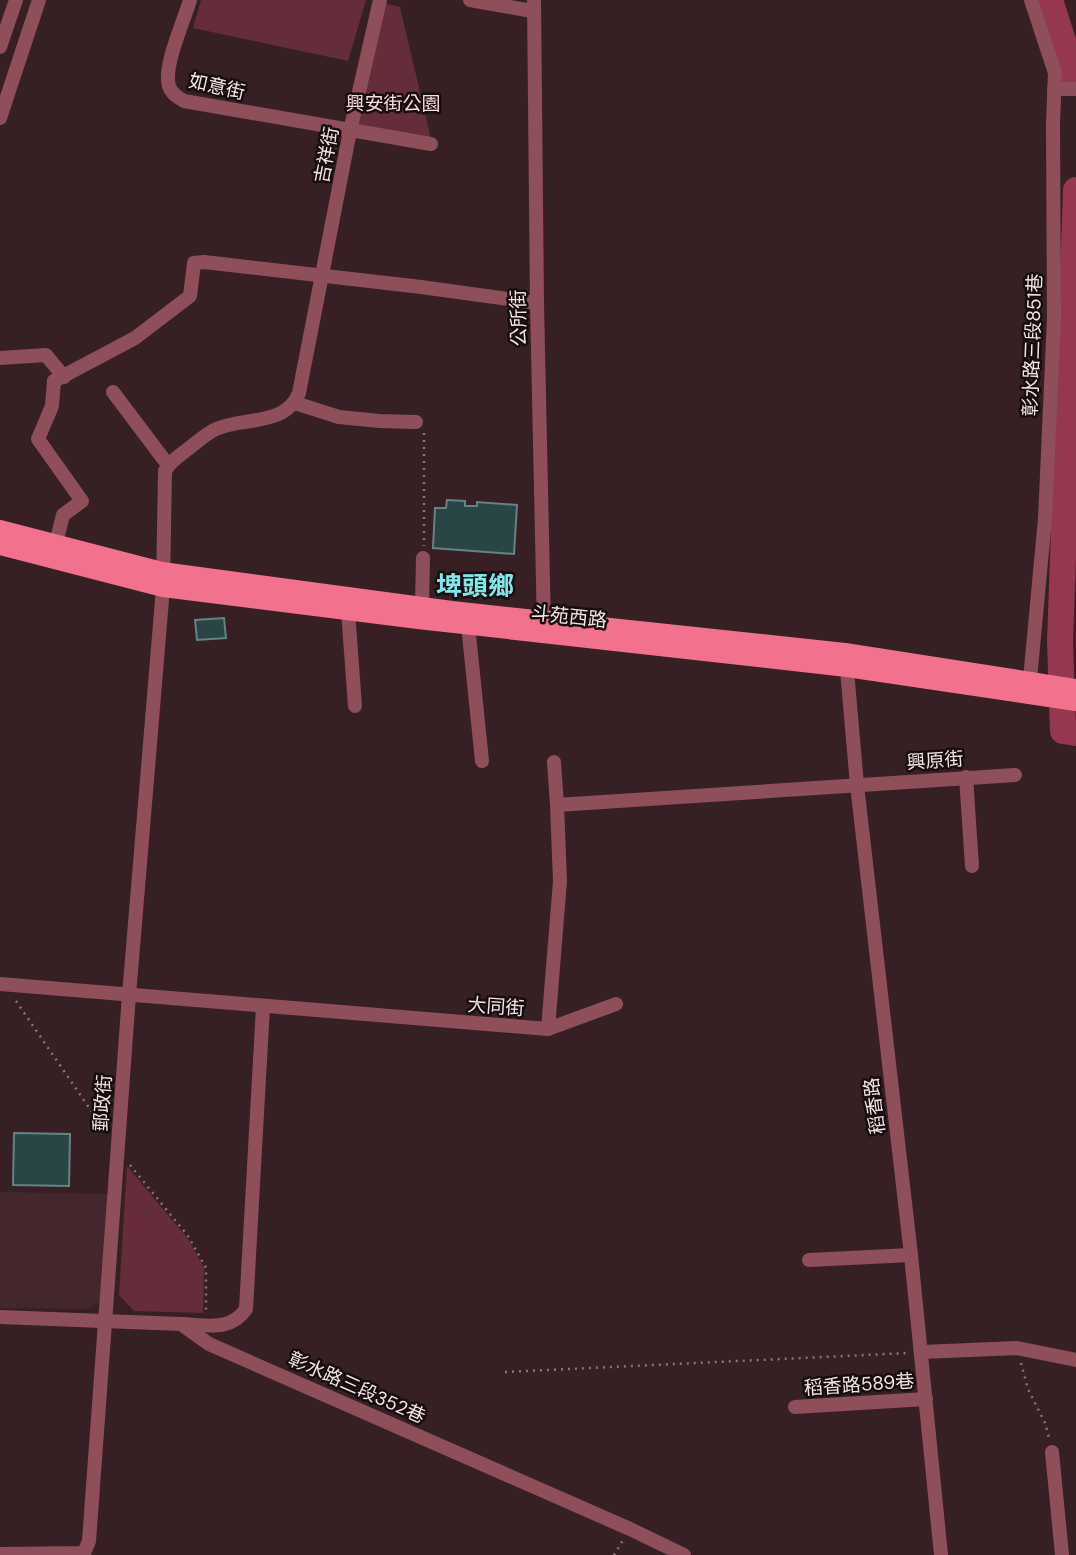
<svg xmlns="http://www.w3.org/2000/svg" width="1076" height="1555" font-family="'DM Sans','Noto Sans TC',sans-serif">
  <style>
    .built { fill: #44272c }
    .green { fill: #642d39 }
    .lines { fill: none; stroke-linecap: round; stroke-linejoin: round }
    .river { stroke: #95374e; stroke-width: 26 }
    .building { fill: #2a4546; stroke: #668384; stroke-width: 2 }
    .path { stroke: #887578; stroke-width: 2.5; stroke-dasharray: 2 5; stroke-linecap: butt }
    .minor { stroke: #8e4f5b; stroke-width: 14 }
    .major { stroke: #f2728e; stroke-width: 18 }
    .labels { text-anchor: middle; stroke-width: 5; stroke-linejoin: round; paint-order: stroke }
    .street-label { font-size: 19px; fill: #f3e4e6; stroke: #170d0f }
    .park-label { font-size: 19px; fill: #f7dbdf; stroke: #170d0f }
    .district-label { font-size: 26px; font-weight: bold; fill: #7de9ed; stroke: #170d0f }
  </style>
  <rect width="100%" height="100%" fill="#362024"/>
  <path class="built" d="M0 1192 108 1194 102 1300 88 1309 0 1308Z"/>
  <g class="green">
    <path d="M201 0H366L348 61 193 28Z"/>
    <path d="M384 3 400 7 431 139 358 126Z"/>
    <path d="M127 1166 188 1239 204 1268 203 1313 134 1311 119 1295Z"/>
  </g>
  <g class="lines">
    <g class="river">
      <path d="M1050 0 1076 82"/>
      <path d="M1076 190 1060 642 1063 731 1076 733"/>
    </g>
  </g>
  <g class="building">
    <path d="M447 500 465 501V506H477V502L517 505 514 554 433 548 435 508H446Z"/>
    <path d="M224 618 226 638 197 640 195 620Z"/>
    <path d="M14 1133 70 1134 69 1186 13 1185Z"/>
  </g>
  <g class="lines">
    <g class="path">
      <path d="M424 433V546"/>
      <path d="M16 1001 105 1131"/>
      <path d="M130 1165 188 1236 206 1268V1311"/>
      <path d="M1021 1363 1028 1389 1045 1423 1049 1438"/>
      <path d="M505 1372 908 1353"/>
      <path d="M614 1555 623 1540"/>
    </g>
    <g class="minor">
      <path d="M190 0C184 21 163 66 169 86 171 93 177 97 184 101L431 144"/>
      <path d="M470 0 532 11"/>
      <path d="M534 0 537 303 544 628"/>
      <path d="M0 47 16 0"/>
      <path d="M1054 89H1076"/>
      <path d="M0 118 39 0"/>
      <path d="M0 358 46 355 64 377"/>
      <path d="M113 392 168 465"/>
      <path d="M295 403 339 417 379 421 416 422"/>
      <path d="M56 543 63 515 82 501 38 439 52 406 54 381 135 338 190 296 194 263 204 262 421 287 537 303"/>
      <path d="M348 611 355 706"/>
      <path d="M419 616 422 605 423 558"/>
      <path d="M468 625 482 761"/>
      <path d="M846 659 857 785 911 1255 941 1555"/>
      <path d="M1029 690 1045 519 1054 318 1053 123 1055 73 1031 0"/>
      <path d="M554 762 557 805"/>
      <path d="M966 777 972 866"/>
      <path d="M0 984 548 1029 560 881 557 805 1015 775"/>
      <path d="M548 1029 616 1004"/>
      <path d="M809 1260 911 1255"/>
      <path d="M0 1317 181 1324 209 1344 630 1529 684 1555"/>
      <path d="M181 1324C207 1325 230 1332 246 1309L263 1007"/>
      <path d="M922 1352 1017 1348 1076 1360"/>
      <path d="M795 1407 926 1399"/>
      <path d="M1052 1452 1062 1555"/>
      <path d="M0 1554 84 1553 89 1541 129 995 163 588 165 471C169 463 176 458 184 452 194 445 205 434 216 429 244 417 286 426 299 393L350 131 380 0"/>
    </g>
    <g class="major">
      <path d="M0 529 162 571 452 610 845 652 1076 688"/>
      <path d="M0 546 163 588 418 620 847 668 1076 702"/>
    </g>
  </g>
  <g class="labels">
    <g class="street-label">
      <text transform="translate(217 86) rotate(13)" y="7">如意街</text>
      <text transform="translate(326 155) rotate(-79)" y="7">吉祥街</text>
      <text transform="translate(518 318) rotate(-91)" y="7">公所街</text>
      <text transform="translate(1032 345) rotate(-88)" y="7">彰水路三段851巷</text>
      <text transform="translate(569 616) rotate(6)" y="7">斗苑西路</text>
      <text transform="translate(935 760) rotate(-4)" y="7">興原街</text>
      <text transform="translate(496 1006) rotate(4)" y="7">大同街</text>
      <text transform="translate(102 1103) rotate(-86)" y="7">郵政街</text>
      <text transform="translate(874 1106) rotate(-97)" y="7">稻香路</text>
      <text transform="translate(859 1384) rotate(-4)" y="7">稻香路589巷</text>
      <text transform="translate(357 1387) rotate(24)" y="7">彰水路三段352巷</text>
    </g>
    <g class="park-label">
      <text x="393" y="110">興安街公園</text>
    </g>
    <g class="district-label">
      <text x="475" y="595">埤頭鄉</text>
    </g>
  </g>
</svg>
